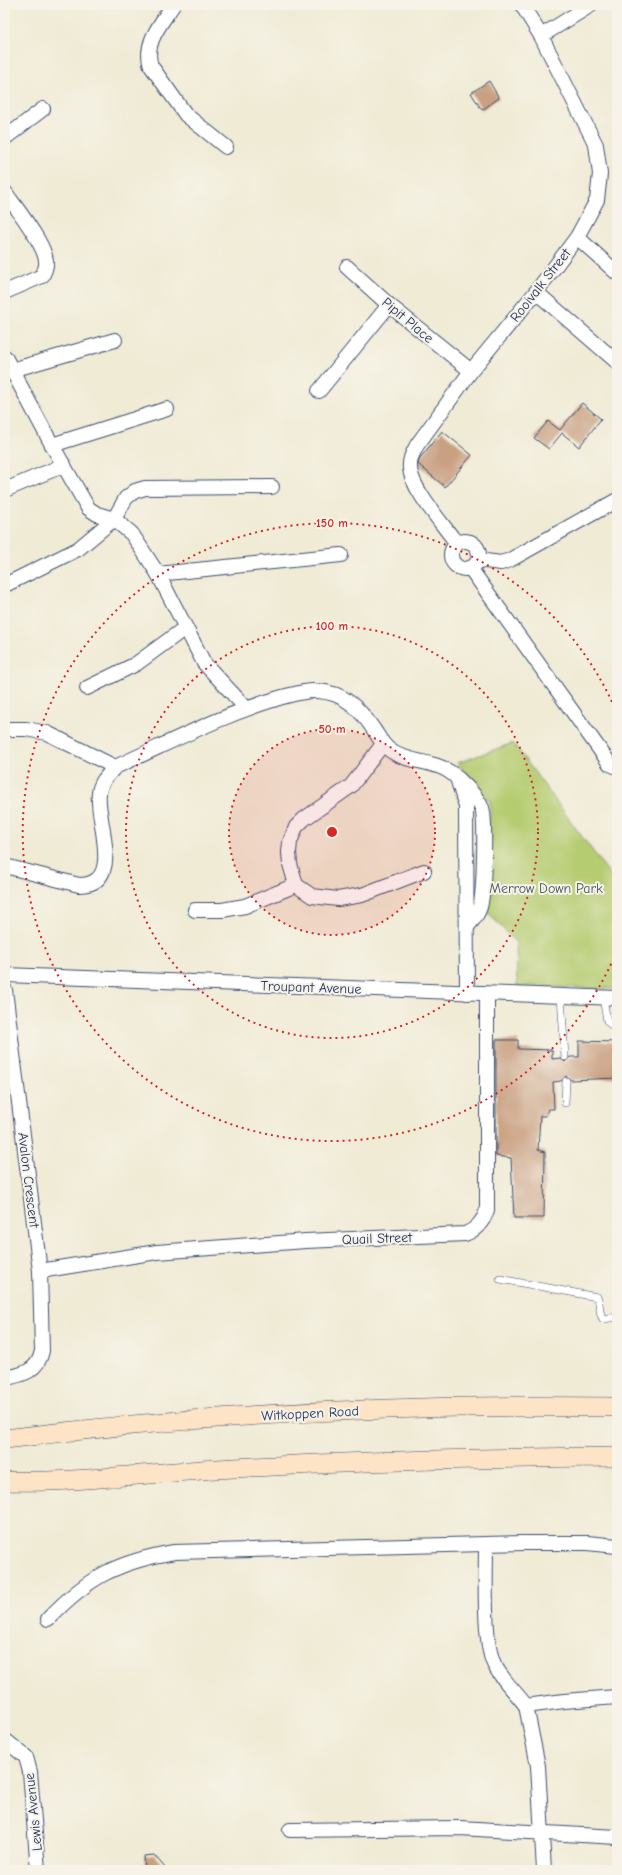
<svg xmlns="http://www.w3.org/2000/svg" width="622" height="1875" font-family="'Comic Neue',sans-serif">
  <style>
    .green { fill: #b5cc71; stroke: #687e68 }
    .building { fill: #c9a082 }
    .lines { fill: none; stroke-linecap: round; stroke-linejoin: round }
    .service-casing { stroke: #3b4b70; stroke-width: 8 }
    .minor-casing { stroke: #3b4b70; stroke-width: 16 }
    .secondary-casing { stroke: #3b4b70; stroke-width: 20 }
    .service { stroke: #fff; stroke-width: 7 }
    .minor { stroke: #fff; stroke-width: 14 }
    .secondary { stroke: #fee4c6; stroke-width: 19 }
    .ring { fill: none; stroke: #d62828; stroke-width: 2; stroke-dasharray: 2 4 }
    .labels { text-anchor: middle; stroke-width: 4; stroke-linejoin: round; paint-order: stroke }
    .street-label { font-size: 14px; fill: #1b2f5e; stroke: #f7f3e8 }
    .park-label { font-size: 14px; fill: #425663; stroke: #f7f3e8 }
    .centre { fill: #d62828; stroke: #f7f3e8; stroke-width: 2 }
    .ring-label { font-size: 12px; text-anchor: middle; font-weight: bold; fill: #d62828; stroke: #f7f3e8; stroke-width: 4; stroke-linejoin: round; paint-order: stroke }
  </style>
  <rect width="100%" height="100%" fill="#f7f3e8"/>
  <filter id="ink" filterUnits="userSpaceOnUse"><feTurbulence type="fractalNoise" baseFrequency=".025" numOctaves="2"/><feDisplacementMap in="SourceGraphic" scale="8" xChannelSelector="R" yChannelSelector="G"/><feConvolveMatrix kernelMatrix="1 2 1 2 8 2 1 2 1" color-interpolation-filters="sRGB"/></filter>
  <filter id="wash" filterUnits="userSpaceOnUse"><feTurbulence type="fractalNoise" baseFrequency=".012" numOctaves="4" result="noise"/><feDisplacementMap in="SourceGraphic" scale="16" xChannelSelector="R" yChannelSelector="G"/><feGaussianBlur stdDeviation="0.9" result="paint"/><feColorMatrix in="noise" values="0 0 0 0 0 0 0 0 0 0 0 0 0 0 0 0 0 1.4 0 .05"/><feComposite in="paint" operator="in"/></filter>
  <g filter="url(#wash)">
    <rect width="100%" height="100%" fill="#f0ebd5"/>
    <path class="green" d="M513 743 617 884V989L517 986 516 943 486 910 490 802 457 763Z"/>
    <g id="blocks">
      <g class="building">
        <path d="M489 81 499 98 482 110 471 93Z"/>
        <path d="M582 403 601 419 579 447 562 433 549 449 534 438 548 421 560 430Z"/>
        <path d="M442 431 472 455 445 487 418 464 420 458Z"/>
        <path d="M496 1040H518V1049L552 1050V1059L560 1058 565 1062 570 1057H579V1041L617 1042V1078L571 1080 566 1076 561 1081 553 1082 554 1109H548L546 1116H540L538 1150 545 1152 544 1218H514L511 1158 496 1156Z"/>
        <path d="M154 1855 167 1870H145L144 1856Z"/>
      </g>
    </g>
  </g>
  <g filter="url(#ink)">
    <use href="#blocks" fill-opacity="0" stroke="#3b4b70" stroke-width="1"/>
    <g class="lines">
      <g class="service-casing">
        <g id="service">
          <path d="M561 996 565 1057"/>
          <path d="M603 998 607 1021 613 1027H617"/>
          <path d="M565 1103 566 1081"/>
          <path d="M500 1279 597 1297C601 1304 598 1312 603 1319L617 1317"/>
        </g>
      </g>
      <g class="minor-casing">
        <g id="minor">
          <path d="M173 5C161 24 143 43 151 66L186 115 226 147"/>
          <path d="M541 36 591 5"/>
          <path d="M5 138 43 109"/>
          <path d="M5 192C16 208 45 244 46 261 47 267 44 272 42 276L5 292"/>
          <path d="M577 237 617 273"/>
          <path d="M347 267 389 305 471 371"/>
          <path d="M536 292 617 362"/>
          <path d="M5 357 52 445 88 508 97 514 114 519 132 534 158 574 204 663 246 708"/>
          <path d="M12 370 115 340"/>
          <path d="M319 391 389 305"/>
          <path d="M52 445 167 409"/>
          <path d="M5 490 64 465"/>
          <circle cx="465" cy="555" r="14"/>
          <path d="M457 544C444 525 411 489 410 468 409 459 413 453 417 445L471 371 536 292 577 237 597 200 600 174 596 145 541 36 522 5"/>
          <path d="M478 560 501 563 510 560 617 500"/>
          <path d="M470 568 610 764 617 767"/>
          <path d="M158 574 341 555"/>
          <path d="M5 585 78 549 114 519 126 498 135 491 145 488 272 487"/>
          <path d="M87 688 136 664 185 628"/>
          <path d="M5 729H26L47 733 115 767"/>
          <path d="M383 744 351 786 304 819 296 827 290 842 289 852 290 864 296 885 312 896 338 899 362 895 424 871"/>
          <path d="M458 781 466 806 467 993"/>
          <path d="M5 866 79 885C126 885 95 818 99 793 100 782 108 775 115 767 169 743 222 715 279 698 291 695 304 690 317 691 344 692 360 709 374 730 379 737 383 746 391 751 408 763 433 760 450 772 461 780 477 796 482 808 486 820 484 894 480 907 478 915 472 921 467 927"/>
          <path d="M195 910H222L245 906 296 885"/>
          <path d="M5 975 617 998"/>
          <path d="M5 990 40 1271 42 1351C38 1371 23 1375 5 1378"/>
          <path d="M40 1271 157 1252 306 1241 465 1234C476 1230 483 1222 487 1210V994"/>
          <path d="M486 1545C486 1572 483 1642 494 1664 501 1679 516 1692 526 1706"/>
          <path d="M48 1619C88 1577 117 1562 174 1552L523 1543H587L617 1546"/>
          <path d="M5 1740 26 1757 30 1772 38 1870"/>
          <path d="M290 1830 460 1828 617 1837"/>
          <path d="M544 1870 538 1766 526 1706 564 1701 617 1697"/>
        </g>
      </g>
      <g class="secondary-casing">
        <g id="secondary">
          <path d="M5 1439C208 1413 413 1404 617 1407"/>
          <path d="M5 1481C76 1483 146 1473 217 1469 350 1461 484 1458 617 1457"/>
        </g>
      </g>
      <use href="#service" class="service"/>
      <use href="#minor" class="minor"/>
      <use href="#secondary" class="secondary"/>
    </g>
  </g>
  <circle cx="332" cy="832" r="103" fill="#d62828" fill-opacity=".12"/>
  <g class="ring">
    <circle cx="332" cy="832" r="103"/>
    <circle cx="332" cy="832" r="206"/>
    <path d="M616 953A309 309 0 1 1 616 711"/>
  </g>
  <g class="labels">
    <g class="street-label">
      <text transform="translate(540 285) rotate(-52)" y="5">Rooivalk Street</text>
      <text transform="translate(408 320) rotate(40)" y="5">Pipit Place</text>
      <text transform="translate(311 987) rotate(2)" y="5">Troupant Avenue</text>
      <text transform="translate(29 1180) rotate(83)" y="5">Avalon Crescent</text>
      <text transform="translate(377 1238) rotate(-2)" y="5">Quail Street</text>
      <text transform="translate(310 1413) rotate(-3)" y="5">Witkoppen Road</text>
      <text transform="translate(33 1812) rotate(-96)" y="5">Lewis Avenue</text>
    </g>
    <g class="park-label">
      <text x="546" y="893">Merrow Down Park</text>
    </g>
  </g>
  <circle cx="332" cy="832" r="6" class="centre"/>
  <g class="ring-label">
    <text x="332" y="527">150 m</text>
    <text x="332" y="630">100 m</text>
    <text x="332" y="733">50 m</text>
  </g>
  <rect width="622" height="1875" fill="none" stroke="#f7f3e8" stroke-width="20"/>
</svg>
